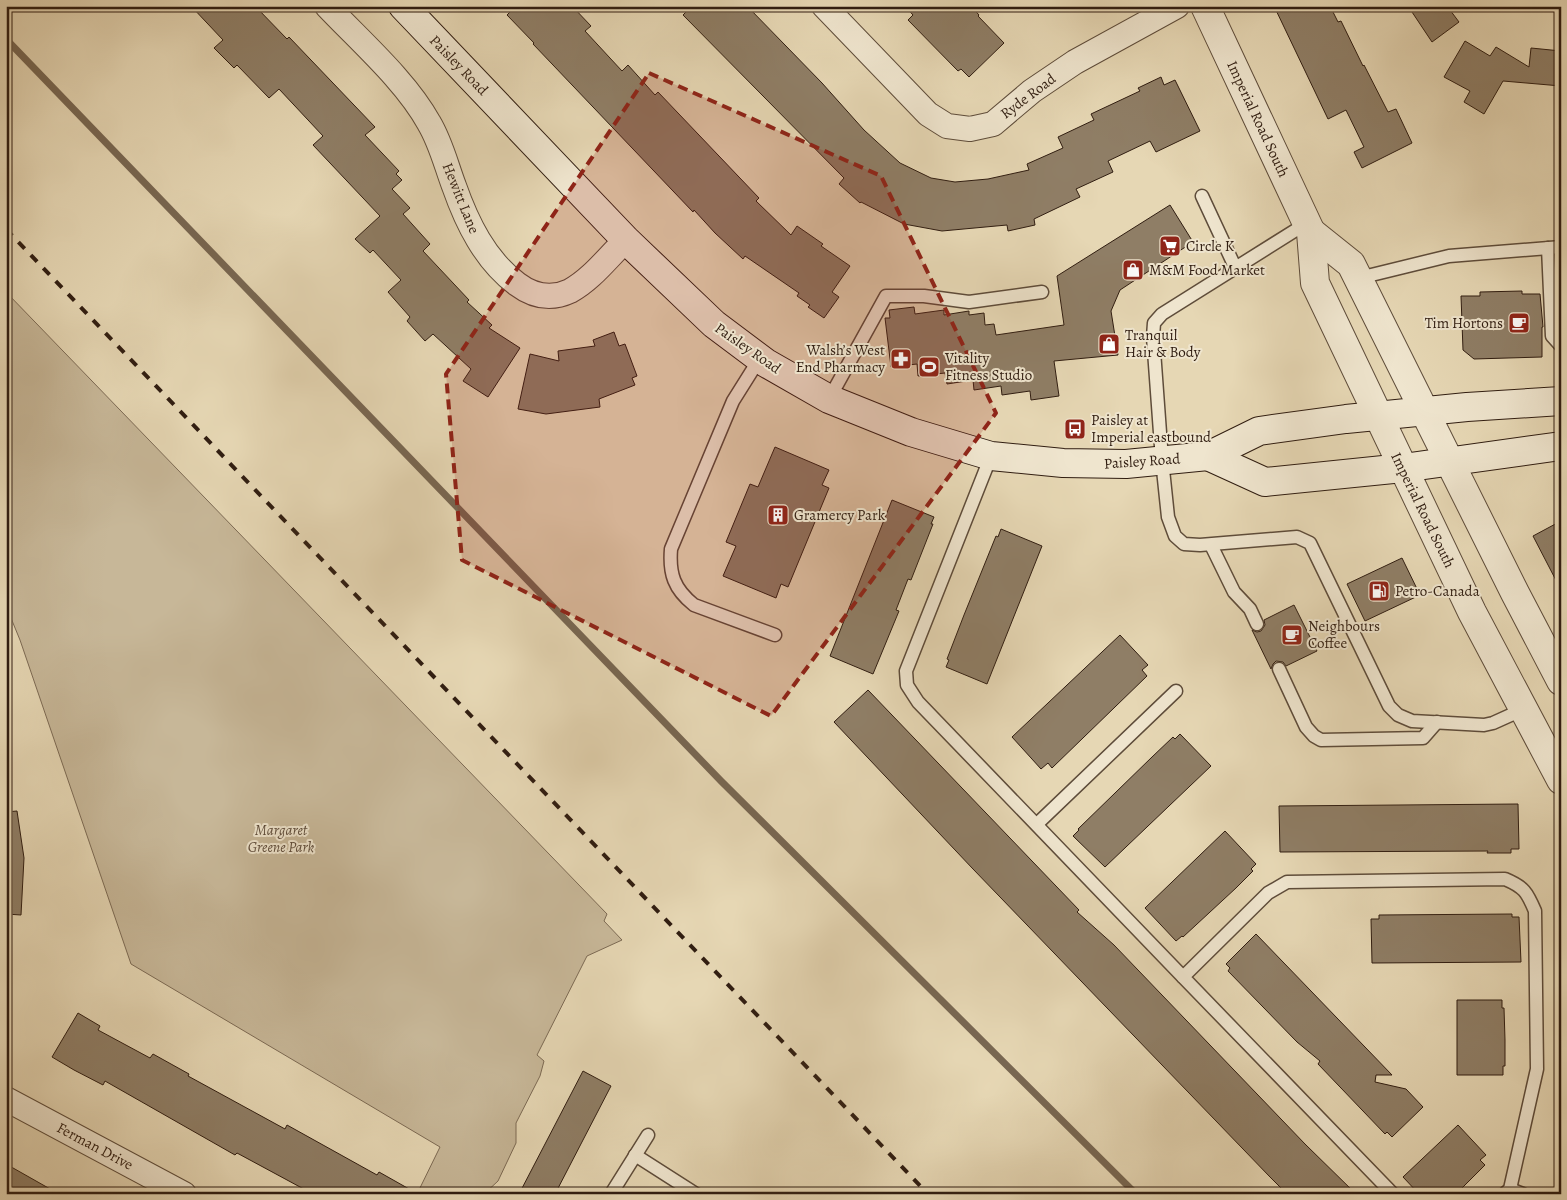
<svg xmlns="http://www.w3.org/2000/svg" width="1567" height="1200" font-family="Alegreya,serif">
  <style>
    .green { fill: #c7b798; stroke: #7c6a54 }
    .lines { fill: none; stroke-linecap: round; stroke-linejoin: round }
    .stream { stroke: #786752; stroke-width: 7 }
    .building { fill: #8f7e66; stroke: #301d11 }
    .service-casing { stroke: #5e4c3a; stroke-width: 15 }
    .minor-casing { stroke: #5e4c3a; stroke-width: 26 }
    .tertiary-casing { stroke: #5e4c3a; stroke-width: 30 }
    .secondary-casing { stroke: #301d11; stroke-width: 30 }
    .service { stroke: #efe5ce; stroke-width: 12 }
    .minor { stroke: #efe5ce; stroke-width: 24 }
    .tertiary { stroke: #efe5ce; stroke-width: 28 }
    .secondary { stroke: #efe5ce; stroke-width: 28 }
    .rail { stroke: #301d11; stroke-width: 4; stroke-dasharray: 9 9; stroke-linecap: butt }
    .marked { fill: #8f2418; fill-opacity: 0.2; stroke: #8f2418; stroke-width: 4; stroke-dasharray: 10 6; stroke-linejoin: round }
    .labels { text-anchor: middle; stroke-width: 4; stroke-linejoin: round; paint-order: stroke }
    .street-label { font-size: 15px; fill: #301d11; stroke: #efe5ce }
    .poi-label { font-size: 15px; fill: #301d11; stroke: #efe5ce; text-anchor: start }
    .park-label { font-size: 15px; font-style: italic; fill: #5d4b3a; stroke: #efe5ce }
  </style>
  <rect width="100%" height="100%" fill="#e6d7b4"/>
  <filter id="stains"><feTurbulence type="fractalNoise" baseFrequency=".004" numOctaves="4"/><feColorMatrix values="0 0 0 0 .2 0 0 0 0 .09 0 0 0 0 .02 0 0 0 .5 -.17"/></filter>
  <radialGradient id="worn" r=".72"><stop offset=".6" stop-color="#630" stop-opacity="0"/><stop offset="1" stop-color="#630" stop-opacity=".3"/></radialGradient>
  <path class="green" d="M6 292 607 914 604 921 622 940 587 956 537 1055 544 1061 540 1076 516 1123V1143L498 1181 484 1194H417L440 1147 131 964 20 640 6 606Z"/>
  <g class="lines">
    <path class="stream" d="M6 39 721 781 1136 1194"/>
  </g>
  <g class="building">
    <path d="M191 6H255L287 39 289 37 375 127 365 135 399 171 396 174 402 180 392 189 410 208 403 214 430 244 423 251 469 300 467 302 492 325 489 328 520 348 488 397 463 381 471 369 433 334 425 341 407 321 410 317 388 292 401 280 373 250 370 253 355 239 380 216 313 145 323 136 279 89 269 98 237 65 234 68 214 48 223 40Z"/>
    <path d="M516 6H572L591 26 585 31 622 71 628 65 655 95 658 92 759 198 756 201 791 235 797 226 823 244 821 246 850 266 832 292 839 297 824 318 808 307 810 305 797 296 799 293 745 256 743 259 715 233 694 210 693 212 533 44 534 43 507 15Z"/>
    <path d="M692 6H747L822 83 864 130 900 163 931 178 955 182 988 179 1029 170 1027 164 1063 148 1058 137 1094 120 1091 114 1140 91 1138 88 1161 77 1164 85 1175 80 1200 131 1156 152 1150 141 1108 161 1113 172 1076 189 1080 197 1034 219 1035 225 1008 231 1007 225 942 231 904 224 861 202 860 203 839 184 844 178 683 15Z"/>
    <path d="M905 6H971L979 15 978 16 1004 43 969 77 961 69 958 71 908 20 913 15Z"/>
    <path d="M1274 6H1330L1338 22 1341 21 1363 66 1364 65 1388 112 1396 109 1412 143 1362 168 1354 152 1364 147 1346 110 1328 119Z"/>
    <path d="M1408 6H1447L1459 22 1432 42Z"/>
    <path d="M1465 41 1490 56 1496 47 1529 67 1531 48 1561 51V86L1503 81 1484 114 1464 102 1470 91 1444 77Z"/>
    <path d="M1170 205 1193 242 1120 290 1111 311 1118 355 1054 361 1059 396 1031 400 1030 391 1002 395 1001 386 974 390 973 380 947 384 945 373 918 376 917 364 891 367 885 318H890L889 310 914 307 915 314 944 310V315L969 311V315L984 313 985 325 994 324 996 335 1064 325 1057 276Z"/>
    <path d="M1522 291V294H1540L1543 327H1542V357L1474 359 1463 350 1461 296H1480V292Z"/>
    <path d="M614 332 619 346 625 344 637 376 632 378 635 385 599 399 600 407 546 414 518 409 530 354 559 361 558 351 595 346 593 340Z"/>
    <path d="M775 447 829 470 822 485 829 488 788 587 781 584 776 598 723 576 736 546 726 542 750 484 758 487Z"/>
    <path d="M892 500 934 517 931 524H933L911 580 908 579 896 610 899 611 873 674 830 656Z"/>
    <path d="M1561 521V590L1533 536Z"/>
    <path d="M1001 529 1042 546 987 684 946 667 949 660 947 659 964 615 996 536 998 537Z"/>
    <path d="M1402 558 1420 595 1365 621 1347 584Z"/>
    <path d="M1294 605 1317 651 1286 666 1283 662 1276 661 1273 664 1271 669 1252 630 1257 632 1261 631 1265 625 1264 620Z"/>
    <path d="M1120 635 1148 665 1142 670 1147 676 1052 768 1048 763 1041 769 1012 737Z"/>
    <path d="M868 690 1079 910 1077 912 1114 945 1305 1144 1356 1194H1287L1270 1177 973 869 834 722Z"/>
    <path d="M1180 734 1211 766 1105 867 1073 836 1079 830 1078 829 1152 757 1173 737 1175 739Z"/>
    <path d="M1518 804 1519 849H1511V853H1487L1488 851 1280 852 1279 806Z"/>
    <path d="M17 811 24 858 21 915 6 914V812Z"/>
    <path d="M1225 831 1256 864 1251 869 1253 871 1236 888 1183 937 1182 936 1176 941 1145 908Z"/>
    <path d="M1512 914V917H1519L1521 962 1372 963 1371 919H1379V915Z"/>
    <path d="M1256 934 1392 1075H1376L1375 1082 1406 1089 1423 1107 1392 1137 1387 1132 1385 1134 1318 1064 1320 1061 1297 1042 1228 971 1230 968 1226 964Z"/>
    <path d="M1457 1000H1502V1008H1504L1505 1040V1066H1503V1075H1457Z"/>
    <path d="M78 1013 100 1026 98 1030 150 1058 153 1054 189 1074 188 1076 285 1129 287 1125 377 1175 379 1172 418 1194H313L237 1153 235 1155 105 1081 103 1085 74 1070 52 1057Z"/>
    <path d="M583 1071 611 1086 555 1194H519Z"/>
    <path d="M1458 1125 1486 1155 1480 1160 1485 1165 1456 1194H1419L1403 1177Z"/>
    <path d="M6 1164 59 1194H6Z"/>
  </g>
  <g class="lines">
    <g class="service-casing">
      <g id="service">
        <path d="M1202 196 1235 267"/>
        <path d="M1307 223 1162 314 1154 323 1153 337 1162 460 1168 517 1175 536 1184 544 1200 545 1297 537 1310 543 1389 706 1398 715 1412 721 1484 725 1493 723 1524 709"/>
        <path d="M1548 248 1552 336 1561 346"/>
        <path d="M1359 278 1449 256 1561 247"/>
        <path d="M760 358 733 401 671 549C669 574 674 589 694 605L775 635"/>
        <path d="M829 399 886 296H924L969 302 1042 292"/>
        <path d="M991 456 906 671 907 685 918 702 1183 977"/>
        <path d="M1211 545 1234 592 1250 609 1257 624"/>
        <path d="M1279 669 1306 727 1314 736 1321 740 1423 738 1437 722"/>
        <path d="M1037 824 1176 691"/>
        <path d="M635 1155 696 1194"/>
        <path d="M1510 1189 1523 1194"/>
        <path d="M611 1194 648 1135"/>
        <path d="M1393 1194 1183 977 1268 893 1287 882 1505 879C1524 887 1527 892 1535 911L1537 1069 1510 1189 1504 1194"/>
      </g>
    </g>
    <g class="minor-casing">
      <g id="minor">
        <path d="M327 6C360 41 406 81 429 123 441 143 446 165 454 186 467 223 485 260 517 284 533 296 551 300 570 291 592 279 608 257 626 240"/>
        <path d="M824 6 928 114 947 126 970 129 993 124 1032 91 1075 62 1177 6"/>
        <path d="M6 1099 184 1194"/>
      </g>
    </g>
    <g class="tertiary-casing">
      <g id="tertiary">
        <path d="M1205 6 1311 232 1315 283 1472 612 1561 780"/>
        <path d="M1311 232 1351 264 1515 593 1561 681"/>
      </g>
    </g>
    <g class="secondary-casing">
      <g id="secondary">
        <path d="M403 6 626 240 714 324 766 363 829 399 911 432 991 456 1063 463 1126 464 1208 456 1259 431 1346 419 1467 407 1561 401"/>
        <path d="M1208 456 1265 482 1403 468 1561 446"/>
      </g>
    </g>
    <use href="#service" class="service"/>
    <use href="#minor" class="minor"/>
    <use href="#tertiary" class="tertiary"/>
    <use href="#secondary" class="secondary"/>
    <path class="rail" d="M6 229 928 1194"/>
  </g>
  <path class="marked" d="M649 73 881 176 996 413 771 716 462 560 446 374Z"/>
  <defs>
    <g id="supermarket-square" transform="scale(1.125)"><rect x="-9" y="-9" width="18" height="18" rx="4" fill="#8f2418" stroke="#efe5ce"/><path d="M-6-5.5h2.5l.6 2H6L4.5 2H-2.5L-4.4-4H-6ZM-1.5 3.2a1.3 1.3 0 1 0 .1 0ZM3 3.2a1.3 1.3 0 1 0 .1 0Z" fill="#fff"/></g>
    <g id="shop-square" transform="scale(1.125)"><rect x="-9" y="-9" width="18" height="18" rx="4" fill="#8f2418" stroke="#efe5ce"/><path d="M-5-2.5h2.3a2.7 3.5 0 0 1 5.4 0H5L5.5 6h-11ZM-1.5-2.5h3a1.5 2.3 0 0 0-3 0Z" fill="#fff"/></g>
    <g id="cafe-square" transform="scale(1.125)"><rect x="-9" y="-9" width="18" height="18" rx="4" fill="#8f2418" stroke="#efe5ce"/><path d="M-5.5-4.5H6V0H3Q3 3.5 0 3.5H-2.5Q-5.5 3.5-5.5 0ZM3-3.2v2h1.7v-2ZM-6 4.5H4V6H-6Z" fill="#fff"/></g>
    <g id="pharmacy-square" transform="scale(1.125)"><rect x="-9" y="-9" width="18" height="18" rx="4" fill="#8f2418" stroke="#efe5ce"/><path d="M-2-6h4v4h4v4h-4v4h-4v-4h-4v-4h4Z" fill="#fff"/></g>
    <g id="stadium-square" transform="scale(1.125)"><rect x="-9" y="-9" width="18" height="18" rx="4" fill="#8f2418" stroke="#efe5ce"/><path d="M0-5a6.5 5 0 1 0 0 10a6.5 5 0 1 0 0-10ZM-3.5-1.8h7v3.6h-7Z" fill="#fff"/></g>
    <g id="bus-square" transform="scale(1.125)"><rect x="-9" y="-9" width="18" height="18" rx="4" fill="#8f2418" stroke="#efe5ce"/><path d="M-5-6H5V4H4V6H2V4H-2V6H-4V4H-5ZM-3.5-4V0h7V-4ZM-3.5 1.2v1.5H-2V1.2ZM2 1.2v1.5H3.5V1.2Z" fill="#fff"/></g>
    <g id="building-square" transform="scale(1.125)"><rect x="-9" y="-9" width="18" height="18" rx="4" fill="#8f2418" stroke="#efe5ce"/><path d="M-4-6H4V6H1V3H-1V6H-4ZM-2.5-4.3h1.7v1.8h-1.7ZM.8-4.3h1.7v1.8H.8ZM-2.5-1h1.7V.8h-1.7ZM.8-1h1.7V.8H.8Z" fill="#fff"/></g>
    <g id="fuel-square" transform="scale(1.125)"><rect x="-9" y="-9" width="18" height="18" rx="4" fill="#8f2418" stroke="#efe5ce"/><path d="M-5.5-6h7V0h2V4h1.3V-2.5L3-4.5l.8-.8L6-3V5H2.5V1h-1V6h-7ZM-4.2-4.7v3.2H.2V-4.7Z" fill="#fff"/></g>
  </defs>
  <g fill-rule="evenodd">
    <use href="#supermarket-square" x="1170" y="246"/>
    <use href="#shop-square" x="1133" y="270"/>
    <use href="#cafe-square" x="1519" y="323"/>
    <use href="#shop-square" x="1109" y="344"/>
    <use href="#pharmacy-square" x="901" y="359"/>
    <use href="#stadium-square" x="929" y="367"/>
    <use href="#bus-square" x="1075" y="429"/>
    <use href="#building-square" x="778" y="515"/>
    <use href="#fuel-square" x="1379" y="591"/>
    <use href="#cafe-square" x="1292" y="635"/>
  </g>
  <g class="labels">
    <g class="street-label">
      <text transform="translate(459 65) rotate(46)" y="5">Paisley Road</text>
      <text transform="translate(1028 96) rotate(-37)" y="5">Ryde Road</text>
      <text transform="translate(1258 119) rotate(65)" y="5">Imperial Road South</text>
      <text transform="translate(461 198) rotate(68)" y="5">Hewitt Lane</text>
      <text transform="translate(748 348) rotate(35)" y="5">Paisley Road</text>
      <text transform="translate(1142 461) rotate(-4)" y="5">Paisley Road</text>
      <text transform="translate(1423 510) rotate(64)" y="5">Imperial Road South</text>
      <text transform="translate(95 1146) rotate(28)" y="5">Ferman Drive</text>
    </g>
    <g class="poi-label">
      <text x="1186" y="251">Circle K</text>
      <text x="1149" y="275">M&amp;M Food Market</text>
      <text x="1503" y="328" text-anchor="end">Tim Hortons</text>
      <text x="1125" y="340">Tranquil<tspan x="1125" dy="17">Hair &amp; Body</tspan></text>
      <text x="885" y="355" text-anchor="end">Walsh’s West<tspan x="885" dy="17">End Pharmacy</tspan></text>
      <text x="945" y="363">Vitality<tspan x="945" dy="17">Fitness Studio</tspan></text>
      <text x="1091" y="425">Paisley at<tspan x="1091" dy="17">Imperial eastbound</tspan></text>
      <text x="794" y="520">Gramercy Park</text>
      <text x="1395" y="596">Petro-Canada</text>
      <text x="1308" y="631">Neighbours<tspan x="1308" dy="17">Coffee</tspan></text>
    </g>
    <g class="park-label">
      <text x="281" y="835">Margaret<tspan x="281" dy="17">Greene Park</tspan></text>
    </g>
  </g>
  <rect width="1567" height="1200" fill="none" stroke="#e6d7b4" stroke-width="25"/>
  <rect x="8" y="8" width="1552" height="1185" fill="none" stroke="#301d11" stroke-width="2.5"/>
  <rect x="12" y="12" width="1542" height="1175" fill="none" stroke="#301d11"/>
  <rect width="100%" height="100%" filter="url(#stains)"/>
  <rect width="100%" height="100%" fill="url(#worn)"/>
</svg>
